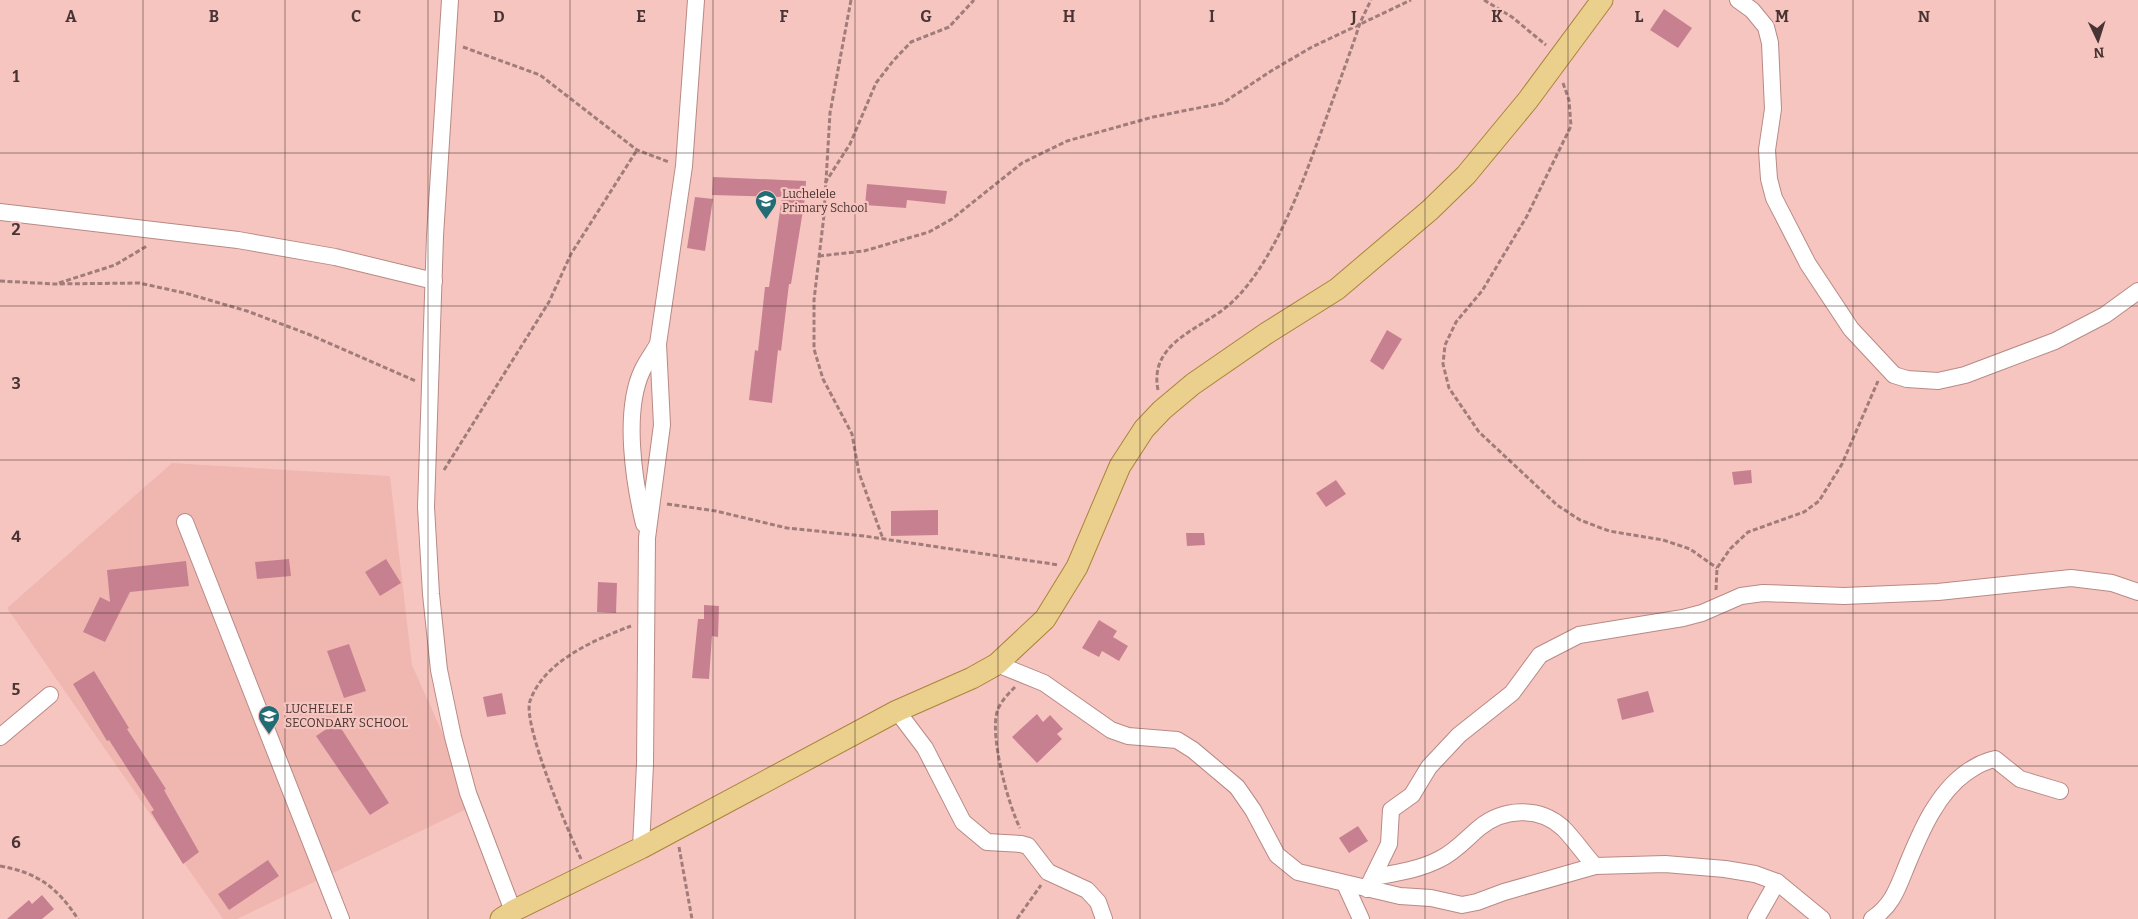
<svg xmlns="http://www.w3.org/2000/svg" width="2138" height="919" font-family="Bitter,serif">
  <style>
    .built { fill: #f0b7b1 }
    .building { fill: #c78090 }
    .lines { fill: none; stroke-linecap: round; stroke-linejoin: round }
    .minor-casing { stroke: #b88a85; stroke-width: 18 }
    .major-casing { stroke: #a9843b; stroke-width: 23 }
    .path { stroke: #a07d7a; stroke-width: 3; stroke-dasharray: 5 2.5; stroke-linecap: butt }
    .minor { stroke: #fff; stroke-width: 16 }
    .major { stroke: #ebcf8c; stroke-width: 21 }
    .grid { fill: none; stroke: #483432; stroke-width: 1; stroke-opacity: 0.55 }
    .labels { text-anchor: middle; stroke-width: 4.5; stroke-linejoin: round; paint-order: stroke }
    .poi-label { font-size: 12px; fill: #483432; stroke: #f7c5c0; text-anchor: start }
    .grid-label { font-size: 16px; text-anchor: middle; font-weight: bold; fill: #483432; stroke: #f7c5c0; stroke-width: 4.5; stroke-linejoin: round; paint-order: stroke }
  </style>
  <rect width="100%" height="100%" fill="#f7c5c0"/>
  <path class="built" d="M172 463 390 476 412 665 475 805 237 919H223L7 608Z"/>
  <g class="building">
    <path d="M1664 9 1692 28 1678 48 1650 30Z"/>
    <path d="M713 177 806 181 805 198 791 284H789L781 351 778 350 772 403 749 400 755 350 758 351 765 287H769L782 197 712 195Z"/>
    <path d="M867 184 947 191 945 204 907 200 906 208 865 205Z"/>
    <path d="M695 197 713 199 705 251 687 248Z"/>
    <path d="M1387 330 1402 339 1383 370 1370 361Z"/>
    <path d="M1751 470 1752 483 1734 485 1732 472Z"/>
    <path d="M1336 480 1346 494 1326 507 1316 493Z"/>
    <path d="M938 510V535L891 536V511Z"/>
    <path d="M1186 533H1204L1205 545 1187 546Z"/>
    <path d="M289 559 291 576 257 579 255 562Z"/>
    <path d="M386 559 401 583 380 596 365 572Z"/>
    <path d="M186 561 189 586 130 592 105 642 83 632 100 597 110 602 107 570Z"/>
    <path d="M598 582 617 583 616 613 597 612Z"/>
    <path d="M704 605 719 606 718 637 712 636 709 679 692 678 698 619H704Z"/>
    <path d="M1099 620 1117 631 1113 637 1128 646 1119 661 1102 651 1099 657 1082 648Z"/>
    <path d="M349 644 366 691 344 698 327 651Z"/>
    <path d="M94 671 129 728 127 729 166 789 164 790 199 852 183 864 151 812 154 810 109 740 107 741 73 684Z"/>
    <path d="M1648 691 1654 712 1622 720 1617 699Z"/>
    <path d="M502 693 506 714 487 717 483 697Z"/>
    <path d="M1037 714 1043 722 1050 715 1063 729 1057 734 1062 739 1037 763 1012 737Z"/>
    <path d="M337 722 389 803 370 815 316 736Z"/>
    <path d="M1358 826 1368 841 1349 853 1339 838Z"/>
    <path d="M268 860 279 876 229 910 218 894Z"/>
    <path d="M42 895 54 909 42 919H7L29 900 32 904Z"/>
  </g>
  <g class="lines">
    <g class="minor-casing">
      <g id="minor">
        <path d="M450 0 435 236 426 507 431 594 439 670 453 737 468 793 513 911"/>
        <path d="M1738 0 1752 10 1766 27 1770 43 1773 109 1767 150 1769 179 1774 198 1808 264 1851 329 1894 375 1907 379 1938 381 1965 375 2055 341 2105 315 2138 291"/>
        <path d="M0 212 238 240 335 257 434 281"/>
        <path d="M185 522 341 919"/>
        <path d="M644 524C634 482 623 412 642 371 646 362 653 353 658 344"/>
        <path d="M997 664 1044 683 1111 730 1128 736 1177 740 1193 750 1237 787 1253 810 1277 855 1298 872 1400 896 1431 898 1462 905 1477 902 1504 892 1595 866 1665 864 1725 869 1755 874 1777 882 1822 919"/>
        <path d="M897 711 925 748 963 822 987 842 1021 844 1028 846 1048 872 1087 890 1098 902 1104 919"/>
        <path d="M0 737 50 695"/>
        <path d="M641 848 645 764 647 538 662 425 658 344 684 166 696 0"/>
        <path d="M1373 877C1396 873 1419 870 1440 859 1455 852 1466 839 1479 828 1503 808 1539 806 1563 828 1574 839 1584 854 1595 866"/>
        <path d="M1345 884 1361 919"/>
        <path d="M1367 889 1389 844 1391 810 1412 795 1429 767 1459 735 1512 693 1540 655 1579 635 1683 618 1702 613 1741 596 1763 593 1844 596 1938 592 2071 578 2112 583 2138 592"/>
        <path d="M1756 919 1777 882"/>
        <path d="M1872 919C1893 905 1898 887 1907 865 1921 831 1937 793 1967 772 1976 766 1984 761 1995 759L2020 779 2060 791"/>
      </g>
    </g>
    <g class="major-casing">
      <path id="major" d="M501 919 513 911 641 848 897 711 972 678 997 664 1045 619 1077 567 1120 466 1144 429 1162 410 1193 384 1267 333 1337 289 1430 210 1466 175 1528 100 1602 0"/>
    </g>
    <g class="path">
      <path d="M851 0 830 113 824 215 814 300V349L823 379 852 434 859 473 883 539"/>
      <path d="M1484 0 1512 17 1546 45"/>
      <path d="M463 47 540 75 637 150 669 162"/>
      <path d="M1563 83 1569 100 1571 126 1527 216 1482 291 1456 322 1445 345 1443 364 1449 388 1479 432 1557 505 1580 520 1609 531 1663 540 1690 549 1717 568"/>
      <path d="M825 183 850 144 876 83 893 61 911 42 949 27 974 0"/>
      <path d="M819 256 864 251 929 232 952 219 1022 163 1067 141 1153 117 1223 103 1271 71 1312 47 1411 0"/>
      <path d="M0 281 54 284 139 283 185 293 247 311 308 334 416 381"/>
      <path d="M59 283 115 265 147 246"/>
      <path d="M1158 390C1149 345 1195 331 1224 309 1274 270 1305 175 1327 116 1338 85 1350 54 1360 23L1371 0"/>
      <path d="M444 470 549 302 571 254 637 150"/>
      <path d="M667 504 716 511 787 528 864 536 1059 565"/>
      <path d="M1716 590 1717 568 1730 549 1748 532 1804 512 1819 501 1842 464 1878 381"/>
      <path d="M1015 687C1008 694 1000 702 997 712 990 738 1008 804 1020 828"/>
      <path d="M679 847 692 919"/>
      <path d="M581 859C569 833 522 724 530 701 544 661 594 640 631 626"/>
      <path d="M0 866C38 873 57 887 78 919"/>
      <path d="M1017 919 1041 885"/>
    </g>
    <use href="#minor" class="minor"/>
    <use href="#major" class="major"/>
  </g>
  <path class="grid" d="M143 0V919M285 0V919M428 0V919M570 0V919M713 0V919M855 0V919M998 0V919M1140 0V919M1283 0V919M1425 0V919M1568 0V919M1710 0V919M1853 0V919M1995 0V919M0 153H2138M0 306H2138M0 460H2138M0 613H2138M0 766H2138"/>
  <defs>
    <g id="school-pin" transform="scale(1.125)"><path d="M0 17L-7.5 6A9.5 9.5 0 1 1 7.5 6Z" fill="#226c75" stroke="#f7c5c0"/><path d="M0-5L7-2L0 1L-7-2ZM-4 1L0 2.5L4 1V4Q0 6-4 4Z" fill="#fff"/></g>
  </defs>
  <g fill-rule="evenodd">
    <use href="#school-pin" x="766" y="201"/>
    <use href="#school-pin" x="269" y="716"/>
  </g>
  <g class="labels">
    <g class="poi-label">
      <text x="782" y="198">Luchelele<tspan x="782" dy="14">Primary School</tspan></text>
      <text x="285" y="713">LUCHELELE<tspan x="285" dy="14">SECONDARY SCHOOL</tspan></text>
    </g>
  </g>
  <g class="grid-label">
    <text x="71" y="22">A</text>
    <text x="214" y="22">B</text>
    <text x="356" y="22">C</text>
    <text x="499" y="22">D</text>
    <text x="641" y="22">E</text>
    <text x="784" y="22">F</text>
    <text x="926" y="22">G</text>
    <text x="1069" y="22">H</text>
    <text x="1212" y="22">I</text>
    <text x="1354" y="22">J</text>
    <text x="1497" y="22">K</text>
    <text x="1639" y="22">L</text>
    <text x="1782" y="22">M</text>
    <text x="1924" y="22">N</text>
    <text x="16" y="82">1</text>
    <text x="16" y="235">2</text>
    <text x="16" y="389">3</text>
    <text x="16" y="542">4</text>
    <text x="16" y="695">5</text>
    <text x="16" y="848">6</text>
  </g>
  <g transform="translate(2098 40) rotate(176)" stroke="#f7c5c0" stroke-width="4" paint-order="stroke">
  <path d="M0-4L9 19L0 12L-9 19Z" fill="#483432"/>
  <text y="-8" font-size="14" font-weight="bold" text-anchor="middle" fill="#483432">N</text>
  </g>
</svg>
